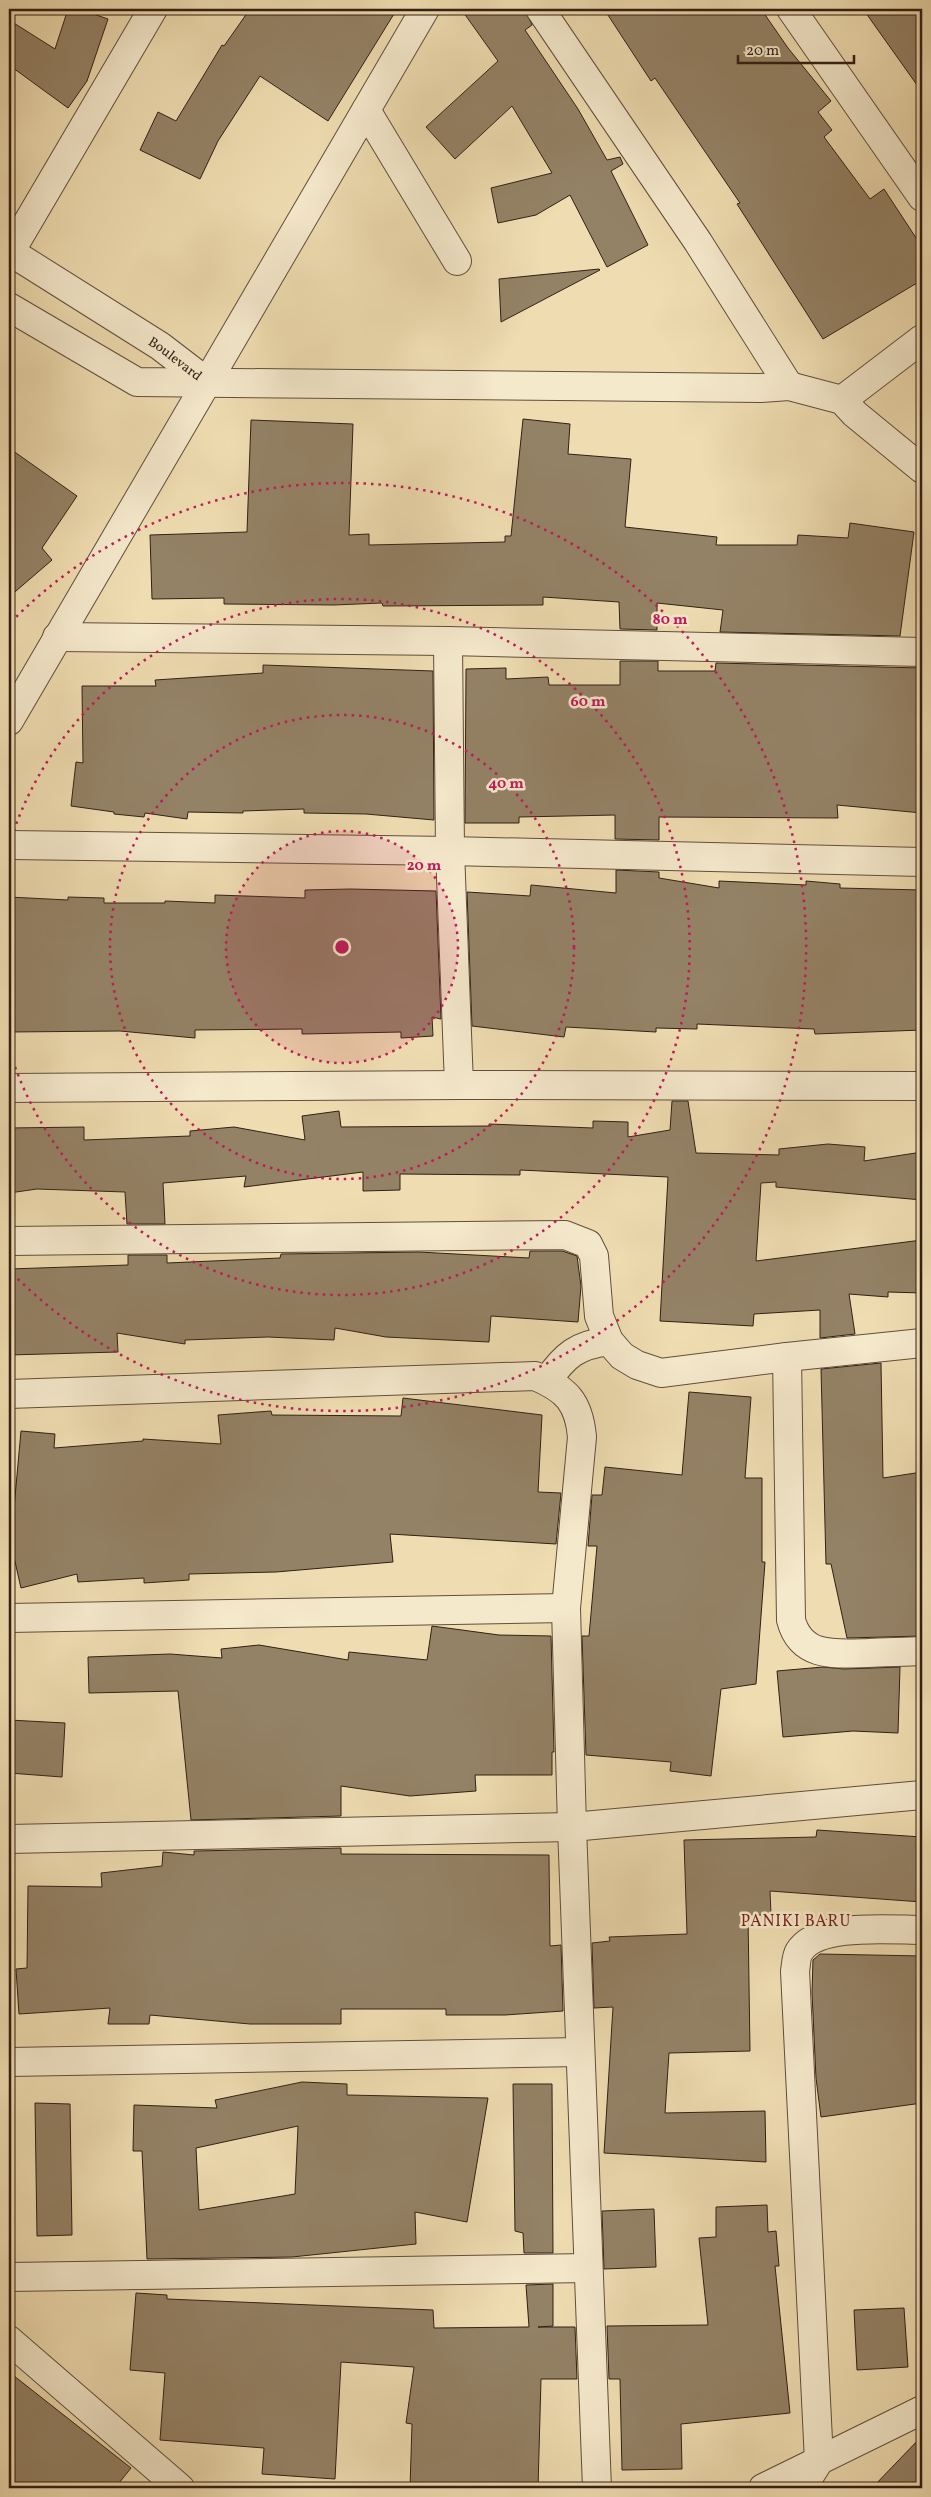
<svg xmlns="http://www.w3.org/2000/svg" width="931" height="2497" font-family="Vollkorn,serif">
  <style>
    .building { fill: #948266; stroke: #321f15; fill-rule: evenodd }
    .lines { fill: none; stroke-linecap: round; stroke-linejoin: round }
    .street-casing { stroke: #614e3c; stroke-width: 30 }
    .street { stroke: #f5e9cc; stroke-width: 28 }
    .ring { fill: none; stroke: #c2185b; stroke-width: 2.5; stroke-dasharray: 2.5 5 }
    .labels { text-anchor: middle; stroke-width: 5; stroke-linejoin: round; paint-order: stroke }
    .street-label { font-size: 14px; fill: #321f15; stroke: #f5e9cc }
    .quarter-label { font-size: 16px; letter-spacing: 1px; fill: #7a1f14; stroke: #f5e9cc }
    .centre { fill: #c2185b; stroke: #f5e9cc; stroke-width: 2.5 }
    .ring-label { font-size: 15px; text-anchor: middle; font-weight: bold; fill: #c2185b; stroke: #f5e9cc; stroke-width: 5; stroke-linejoin: round; paint-order: stroke }
  </style>
  <rect width="100%" height="100%" fill="#efddb1"/>
  <filter id="stains"><feTurbulence type="fractalNoise" baseFrequency=".004" numOctaves="4"/><feColorMatrix values="0 0 0 0 .2 0 0 0 0 .09 0 0 0 0 .02 0 0 0 .5 -.17"/></filter>
  <radialGradient id="worn" r=".72"><stop offset=".6" stop-color="#630" stop-opacity="0"/><stop offset="1" stop-color="#630" stop-opacity=".3"/></radialGradient>
  <g class="building">
    <path d="M68 9H79L108 19 87 81 68 108 9 65V20L55 49Z"/>
    <path d="M250 9H397L328 121 260 76 218 141 200 179 140 150 158 112 176 121 222 45 224 46Z"/>
    <path d="M461 9H525L532 25 525 30 578 109 607 160 620 157 623 164 611 171 648 245 607 267 570 195 536 215 498 223 491 188 552 173 512 106 455 159 426 127 498 61Z"/>
    <path d="M604 9H761L788 48 831 101 818 112 832 130 824 137 870 199 884 189 922 247V280L823 339 737 204 740 203 655 78 651 81Z"/>
    <path d="M863 9H922V92Z"/>
    <path d="M599 269 600 270 501 322 499 279Z"/>
    <path d="M523 419 570 424 568 454 631 459 625 527 717 537 716 545H797L798 535 848 538 850 523 914 532 900 636 720 632 723 610 657 603V630L620 629 619 602 543 597V605L383 606 382 603 334 605 224 604V598L152 599 150 535 247 532 251 420 353 424 349 535 369 534V545L505 542V536H511Z"/>
    <path d="M9 448 77 496 42 548 52 560 9 597Z"/>
    <path d="M620 661H658V671H715L716 663 922 668V813L837 805 838 818 659 817V840L615 839V815L519 817V823H465L466 669 506 668V679L548 677 549 685H620Z"/>
    <path d="M263 665 433 671 434 820 366 814 304 813V809L243 811V813L188 812 187 819 145 813 144 817 114 814V812L71 806 76 762 83 763 82 686H156L155 680 263 673Z"/>
    <path d="M616 870 659 872V878L719 888V881L806 885V881L840 884V888L922 890V1030L815 1034 814 1029 697 1024V1029L656 1028V1032L566 1027 564 1037 472 1026 467 892 530 896 531 885 616 893Z"/>
    <path d="M351 889 436 891 441 1019 432 1017 433 1036 401 1038V1032L302 1034V1029L195 1030V1038L120 1031 9 1032V897L68 900V897L104 898V903H165V901L215 903V895L305 898V890Z"/>
    <path d="M672 1101H688L696 1153 779 1155V1149L828 1144 865 1147 864 1161 922 1152V1200L776 1187V1182L761 1183 756 1261 922 1240V1293L888 1292V1297L849 1294 855 1334 820 1338V1310L754 1314 753 1326 660 1321 668 1177 520 1170V1175L400 1174V1190L363 1191V1172L244 1187 246 1176 163 1183 165 1224H127L125 1192 37 1189 9 1193V1128L84 1127V1140L190 1136V1131L234 1127 305 1140 302 1116 339 1111 341 1127 489 1126V1124L593 1128V1121L628 1122V1137L670 1130Z"/>
    <path d="M530 1251H562L577 1256 581 1286 578 1322 491 1316 489 1342 386 1337 335 1328 334 1340 268 1337 185 1340V1344L117 1333 118 1352 9 1355V1269L128 1265V1255H167V1263L280 1258 281 1254 419 1252 529 1258Z"/>
    <path d="M881 1363 883 1478 922 1472V1636L847 1638 831 1564H826L821 1369Z"/>
    <path d="M689 1392 751 1397 745 1478H762V1562H765L756 1684 721 1689 711 1776 670 1771 671 1762 586 1755 582 1636H589L597 1546H588L592 1495H602L605 1467 682 1475Z"/>
    <path d="M403 1398 542 1415 538 1492 561 1493 556 1544 390 1534 393 1562 276 1572 189 1574V1580L144 1583V1578L78 1582 77 1574 21 1588 9 1535V1530H12L21 1431 55 1434 54 1448 143 1441V1439L221 1444 218 1415 271 1411 272 1415 401 1416Z"/>
    <path d="M432 1626 499 1635 551 1636 554 1752H552V1775H475L476 1791 410 1796 341 1786V1816L191 1820 178 1691 89 1693 88 1657 170 1654 222 1658 221 1649 259 1645 348 1660 349 1652 427 1660Z"/>
    <path d="M823 1667 844 1669 900 1667 898 1733 853 1731 783 1737 777 1671Z"/>
    <path d="M9 1720 65 1723 62 1777 9 1773Z"/>
    <path d="M817 1830 922 1837V1902L770 1891 771 1915H748L750 2051 669 2053 665 2113 765 2111 766 2162 604 2153 613 2007 594 2008 592 1943 610 1941 609 1937 687 1934 684 1840 816 1837Z"/>
    <path d="M341 1848V1854L549 1855 550 1946 561 1945 563 2011 505 2015H446V2009H341V2024H250L150 2015 149 2024H108L110 2008 19 2014 16 1969 27 1968 28 1886 102 1887 101 1873 162 1866 163 1852 194 1855V1851Z"/>
    <path d="M820 1954 922 1956V2103L821 2117 816 2078 812 1993 813 1960Z"/>
    <path d="M302 2082 347 2084V2095L488 2098 467 2222 415 2212 416 2244 292 2257 147 2259 142 2151H133L134 2105 217 2108 215 2100ZM298 2126 295 2194 199 2210 196 2148Z"/>
    <path d="M513 2084H552L553 2253H524L523 2233 515 2231Z"/>
    <path d="M35 2103 70 2104 72 2235 37 2236Z"/>
    <path d="M767 2205 768 2232 776 2231 779 2266H775L790 2413 681 2424 682 2469 622 2470 620 2379H609L607 2326 708 2325 699 2238 716 2237V2207Z"/>
    <path d="M654 2209 656 2267 604 2269 602 2211Z"/>
    <path d="M553 2284V2326L538 2327H575L577 2379H541L538 2488H410L412 2424 406 2423 414 2367 341 2362 335 2479 262 2474 264 2448 160 2440 165 2373 130 2370 136 2293 167 2295V2299L433 2310 434 2328 529 2327 526 2285Z"/>
    <path d="M904 2308 908 2367 857 2370 854 2310Z"/>
    <path d="M9 2372 131 2468 115 2488H9Z"/>
    <path d="M922 2436V2488H872Z"/>
  </g>
  <g class="lines">
    <g class="street-casing">
      <g id="street">
        <path d="M540 9 698 242 789 386"/>
        <path d="M791 9 922 197"/>
        <path d="M366 110 457 261"/>
        <path id="s1" d="M9 251 160 346 207 382"/>
        <path d="M9 254 153 9"/>
        <path d="M9 307 137 382 761 388 789 386 842 400 855 414 922 469"/>
        <path d="M842 400 922 339"/>
        <path d="M57 637 448 641 922 652"/>
        <path d="M448 641 450 851 459 1085"/>
        <path d="M9 721 425 9"/>
        <path d="M9 845 450 851 922 862"/>
        <path d="M9 1088 459 1085 922 1086"/>
        <path d="M9 1241 565 1235 588 1244 594 1256 599 1316 609 1341 622 1356 637 1365 661 1373 787 1357 922 1343"/>
        <path d="M787 1357 791 1620C801 1658 835 1654 868 1653 886 1652 904 1652 922 1651"/>
        <path d="M547 1381C565 1355 577 1345 609 1341"/>
        <path d="M9 1394 535 1376C566 1389 579 1402 582 1437L566 1608 572 1827 597 2488"/>
        <path d="M9 1618 566 1608"/>
        <path d="M9 1839 572 1827 922 1795"/>
        <path d="M9 2062 580 2052"/>
        <path d="M9 2277 588 2268"/>
        <path d="M9 2340 180 2488"/>
        <path d="M763 2488 922 2410"/>
        <path d="M802 2488 819 2461 795 1971C796 1966 796 1957 799 1952 816 1922 892 1930 922 1930"/>
      </g>
    </g>
    <use href="#street" class="street"/>
  </g>
  <circle cx="342" cy="947" r="116" fill="#c2185b" fill-opacity=".12"/>
  <g class="ring">
    <circle cx="342" cy="947" r="116"/>
    <circle cx="342" cy="947" r="232"/>
    <path d="M9 845A348 348 0 1 1 9 1049"/>
    <path d="M11 622A464 464 0 1 1 11 1272"/>
  </g>
  <g class="labels">
    <g class="street-label">
      <text dy="5" stroke="none"><textPath href="#s1" startOffset="198">Boulevard</textPath></text>
    </g>
    <g class="quarter-label">
      <text x="796" y="1926">PANIKI BARU</text>
    </g>
  </g>
  <circle cx="342" cy="947" r="8" class="centre"/>
  <g class="ring-label">
    <text x="670" y="624">80 m</text>
    <text x="588" y="706">60 m</text>
    <text x="506" y="788">40 m</text>
    <text x="424" y="870">20 m</text>
  </g>
  <rect width="931" height="2497" fill="none" stroke="#efddb1" stroke-width="30"/>
  <rect x="10" y="10" width="911" height="2477" fill="none" stroke="#321f15" stroke-width="2.5"/>
  <rect x="15" y="15" width="901" height="2467" fill="none" stroke="#321f15"/>
  <path d="M738 55v8h116v-8" fill="none" stroke="#321f15" stroke-width="2.5"/>
  <text x="746" y="55" font-size="15" fill="#321f15" stroke="#f5e9cc" stroke-width="4" paint-order="stroke">20 m</text>
  <rect width="100%" height="100%" filter="url(#stains)"/>
  <rect width="100%" height="100%" fill="url(#worn)"/>
</svg>
